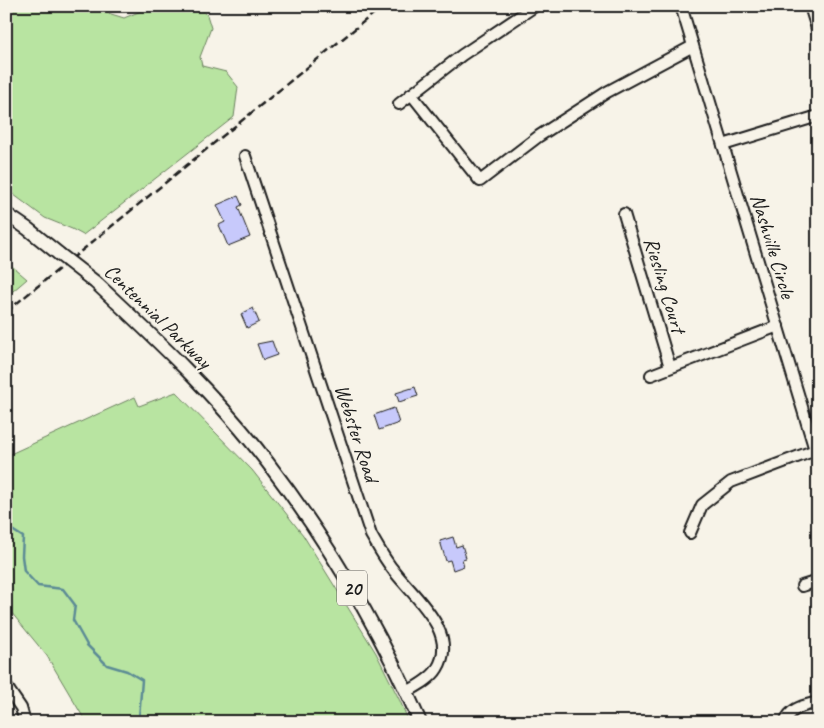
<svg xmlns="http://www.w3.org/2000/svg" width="824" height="728" font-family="Caveat,sans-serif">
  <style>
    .green { fill: #b8e4a1; stroke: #6a805e }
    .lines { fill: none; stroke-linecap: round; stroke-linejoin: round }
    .stream { stroke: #5c8b95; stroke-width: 2.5 }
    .building { fill: #c7c9fb; stroke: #1c1c1c }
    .minor-casing { stroke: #1c1c1c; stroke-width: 14 }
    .major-casing { stroke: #1c1c1c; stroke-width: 16 }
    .minor { stroke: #f7f3e8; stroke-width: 10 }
    .major { stroke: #f7f3e8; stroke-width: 12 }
    .rail { stroke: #1c1c1c; stroke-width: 2.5; stroke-dasharray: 8 4; stroke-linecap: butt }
    .major-bridge-casing { stroke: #1c1c1c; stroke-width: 16; stroke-linecap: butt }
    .major-bridge { stroke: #f7f3e8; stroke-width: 12 }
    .labels { text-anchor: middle; stroke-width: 4.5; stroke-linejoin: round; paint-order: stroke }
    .shield { fill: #f7f3e8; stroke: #5e5c59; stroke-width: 1 }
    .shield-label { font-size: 20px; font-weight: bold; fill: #1c1c1c }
    .street-label { font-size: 21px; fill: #1c1c1c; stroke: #f7f3e8 }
  </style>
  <rect width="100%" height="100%" fill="#f7f3e8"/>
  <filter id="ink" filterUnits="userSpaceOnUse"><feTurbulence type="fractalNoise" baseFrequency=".02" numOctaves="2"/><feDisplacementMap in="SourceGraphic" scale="10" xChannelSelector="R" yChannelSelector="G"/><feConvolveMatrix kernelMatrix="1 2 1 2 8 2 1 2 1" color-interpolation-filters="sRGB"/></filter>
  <g filter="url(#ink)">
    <g class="green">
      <path d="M6 6H106L108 13 124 18 153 6H199L207 15 211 28 200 57 202 66 226 72 238 87 234 117 83 235 72 229 45 218 6 189Z"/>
      <path d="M6 261 27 279 6 297Z"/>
      <path d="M176 392 252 470 303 535 376 653 400 701 409 722H86L47 656 6 606V456L135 397 139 406Z"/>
    </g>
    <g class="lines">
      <path class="stream" d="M6 526 23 537 22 556 24 571 38 586 63 589 75 605 73 620 87 645 107 665 127 671 142 680 139 718 142 722"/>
    </g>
    <g class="building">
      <path d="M238 196 242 205 238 207 250 237 228 246 219 225 225 222 217 205Z"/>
      <path d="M253 308 259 322 247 328 241 314Z"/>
      <path d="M272 341 277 355 263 360 257 344Z"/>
      <path d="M415 387 418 396 399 402 396 393Z"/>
      <path d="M394 408 399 423 379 430 374 415Z"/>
      <path d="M453 537 456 547 462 545 466 558 462 559 464 566 453 570 450 560 446 561 440 541Z"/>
    </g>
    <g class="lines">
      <g class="minor-casing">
        <g id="minor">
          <path d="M681 6 815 450"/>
          <path d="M810 6 818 32"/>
          <path d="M411 94 480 181 539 136 607 92 693 46"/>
          <path d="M399 104 462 55 535 6"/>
          <path d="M723 145 818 116"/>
          <path d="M245 156 371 535C378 547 385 560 394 571 413 596 460 633 437 669 431 679 417 686 407 692"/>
          <path d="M624 214 670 367"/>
          <path d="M651 375 778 326"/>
          <path d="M690 533 702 505 731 482 818 449"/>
          <path d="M802 586 818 581"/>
          <path d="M6 686 21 708 25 722"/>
          <path d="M785 722C791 707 804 706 818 702"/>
        </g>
      </g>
      <g class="major-casing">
        <g id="major">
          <path d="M6 214 28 229 59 254"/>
          <path d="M95 282C156 339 218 397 268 463 329 543 380 630 420 722"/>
        </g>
      </g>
      <use href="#minor" class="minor"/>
      <use href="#major" class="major"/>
      <path class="rail" d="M6 312 383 6"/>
      <g class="major-bridge-casing">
        <path id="major-bridge" d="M59 254 95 282"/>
      </g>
      <use href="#major-bridge" class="major-bridge"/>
    </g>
  </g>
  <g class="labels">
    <rect class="shield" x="337" y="570.5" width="30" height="35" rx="4"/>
    <g class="shield-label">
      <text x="352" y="595">20</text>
    </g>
    <g class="street-label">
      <text transform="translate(773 246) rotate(73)" y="7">Nashville Circle</text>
      <text transform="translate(665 285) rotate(73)" y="7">Riesling Court</text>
      <text transform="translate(158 316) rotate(44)" y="7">Centennial Parkway</text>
      <text transform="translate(357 433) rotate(72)" y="7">Webster Road</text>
    </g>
  </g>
  <rect width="824" height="728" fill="none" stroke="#f7f3e8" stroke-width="25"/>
  <rect x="12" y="12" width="799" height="703" fill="none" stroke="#1c1c1c" stroke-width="2" filter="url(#ink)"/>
</svg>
